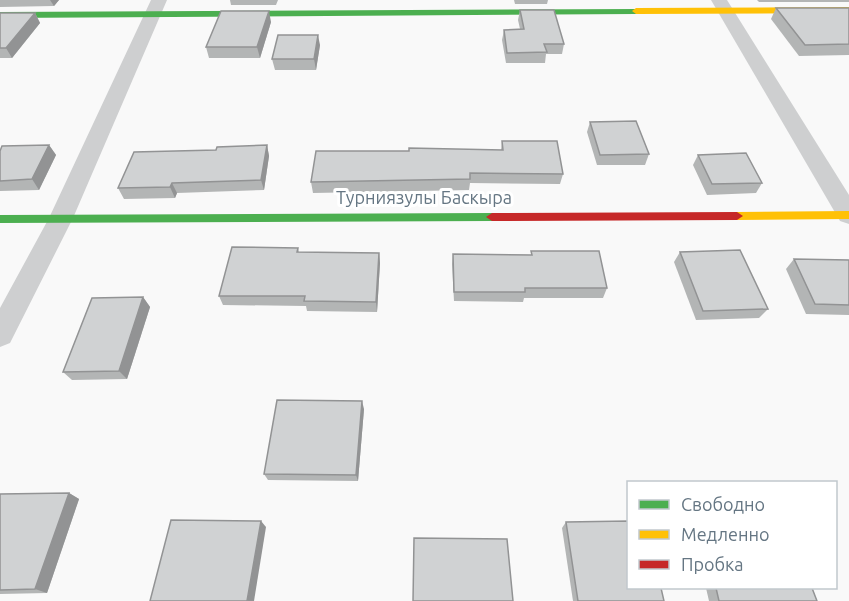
<svg xmlns="http://www.w3.org/2000/svg" width="849" height="601" font-family="Ubuntu,sans-serif">
  <style>
    .lines { fill: none; stroke-linecap: round; stroke-linejoin: round }
    .street { fill: #cecfd0; fill-rule: evenodd }
    .fast { fill: #4caf50; fill-rule: evenodd }
    .slow { fill: #ffc107; fill-rule: evenodd }
    .jam { fill: #c62828; fill-rule: evenodd }
    .wall { fill: #b3b5b5 }
    .shaded-wall { fill: #929394 }
    .building { fill: #d0d2d3; stroke: #929394; stroke-width: 1.5 }
    .labels { text-anchor: middle; stroke-width: 6; stroke-linejoin: round; paint-order: stroke }
    .street-label { font-size: 18px; fill: #657683; stroke: #fff }
  </style>
  <rect width="100%" height="100%" fill="#f9f9f9"/>
  <g class="lines">
    <g class="street">
      <path d="M151 0H167L73 218 10 343 0 347V308L49 218Z"/>
      <path d="M711 0H727L849 195V224L840 221Z"/>
    </g>
    <g class="fast">
      <path d="M639 9 640 11 636 14 0 18V12Z"/>
      <path d="M492 213 498 217 492 221 0 223V215Z"/>
    </g>
    <g class="slow">
      <path d="M849 7V13L636 14 632 11 636 8Z"/>
      <path d="M849 211V219L737 220 731 216 737 212Z"/>
    </g>
    <path class="jam" d="M737 212 743 216 737 220 492 221 486 217 492 213Z"/>
  </g>
  <g class="wall">
    <path d="M0 0H59L54 6 0 7Z"/>
    <path d="M230 0H278L276 5H231Z"/>
    <path d="M514 0H548L547 4H515Z"/>
    <path d="M757 0H849V2H759Z"/>
    <path d="M776 8H849V55L799 56 771 19Z"/>
    <path d="M520 10 564 44 562 54H546L545 63H506L502 40 504 30 520 29 518 20Z"/>
    <path d="M0 13H35L40 23 12 58H0Z"/>
    <path d="M271 22 260 58H209L206 47Z"/>
    <path d="M320 45 316 70H275L272 59Z"/>
    <path d="M590 122 649 154 645 165H597L587 132Z"/>
    <path d="M502 141 563 174 560 184 470 183 469 190 313 193 311 182 501 150Z"/>
    <path d="M49 145 56 155 39 190 0 191V151Z"/>
    <path d="M267 145 269 156 264 190 177 193 175 198 124 199 118 188 216 150Z"/>
    <path d="M698 155 762 183 756 193 707 195 693 165Z"/>
    <path d="M298 248 299 252 379 253 380 263 377 312 307 311 306 306 223 305 219 296Z"/>
    <path d="M531 251 607 288 603 298H524L523 302 454 301 452 264 453 254 531 255Z"/>
    <path d="M680 252 768 309 759 318 696 320 674 262Z"/>
    <path d="M794 259 849 260V315L806 314 786 269Z"/>
    <path d="M143 297 150 307 127 379 72 380 63 372Z"/>
    <path d="M364 409 358 481 268 480 264 474Z"/>
    <path d="M69 493 79 499 47 593 0 594V494Z"/>
    <path d="M566 522 664 601H573L562 528Z"/>
    <path d="M706 588H812L817 601H709Z"/>
  </g>
  <g class="shaded-wall">
    <path d="M50 0H59L54 6Z"/>
    <path d="M269 11 271 22 260 58 257 47Z"/>
    <path d="M35 13 40 23 12 58 6 48Z"/>
    <path d="M318 35 320 45 316 70 314 59Z"/>
    <path d="M49 145 56 155 39 190 32 179Z"/>
    <path d="M267 145 269 156 264 190 261 180Z"/>
    <path d="M172 183 177 193 175 198 170 187Z"/>
    <path d="M379 253 380 263 377 312 376 302Z"/>
    <path d="M143 297 150 307 127 379 119 371Z"/>
    <path d="M362 401 364 409 358 481 356 475Z"/>
    <path d="M69 493 79 499 47 593 35 589Z"/>
    <path d="M261 521 266 527 254 601H247Z"/>
  </g>
  <g class="building">
    <path d="M776 8H849V44L805 45Z"/>
    <path d="M520 10H554L564 44H544L547 52 507 53 504 30 524 29Z"/>
    <path d="M221 11H269L257 47H206Z"/>
    <path d="M0 13H35L6 48H0Z"/>
    <path d="M278 35H318L314 59H272Z"/>
    <path d="M636 121 649 154 600 155 590 122Z"/>
    <path d="M502 141H557L563 174 470 173V179L311 182 316 151H409V148L503 150Z"/>
    <path d="M49 145 32 179 0 181V151L2 146Z"/>
    <path d="M267 145 261 180 172 183 170 187 118 188 134 152 216 150 217 147Z"/>
    <path d="M746 153 762 183 712 184 698 155Z"/>
    <path d="M232 247 298 248 297 252 379 253 376 302 304 301 305 296H219Z"/>
    <path d="M740 250 768 309 703 311 680 252Z"/>
    <path d="M531 251H599L607 288H525V292H454L453 254 532 255Z"/>
    <path d="M794 259 849 260V305L815 304Z"/>
    <path d="M143 297 119 371 63 372 92 298Z"/>
    <path d="M277 400 362 401 356 475 264 474Z"/>
    <path d="M69 493 35 589 0 590V494Z"/>
    <path d="M171 520 261 521 247 601H150Z"/>
    <path d="M628 521V588H661L664 601H578L566 522Z"/>
    <path d="M414 538 507 539 513 601H413Z"/>
    <path d="M716 588H812L817 601H719Z"/>
  </g>
  <g class="labels">
    <g class="street-label">
      <text x="424" y="204">Турниязулы Баскыра</text>
    </g>
  </g>
  <rect x="627" y="481" width="210" height="108" fill="#ffffff" stroke="#c1c8cd" stroke-width="1.5"/>
  <rect x="639" y="500" width="30" height="9" fill="#4caf50" stroke="#c1c8cd" stroke-width="1.5"/>
  <text x="681" y="511" font-size="18" fill="#657683">Свободно</text>
  <rect x="639" y="530" width="30" height="9" fill="#ffc107" stroke="#c1c8cd" stroke-width="1.5"/>
  <text x="681" y="541" font-size="18" fill="#657683">Медленно</text>
  <rect x="639" y="560" width="30" height="9" fill="#c62828" stroke="#c1c8cd" stroke-width="1.5"/>
  <text x="681" y="571" font-size="18" fill="#657683">Пробка</text>
</svg>
